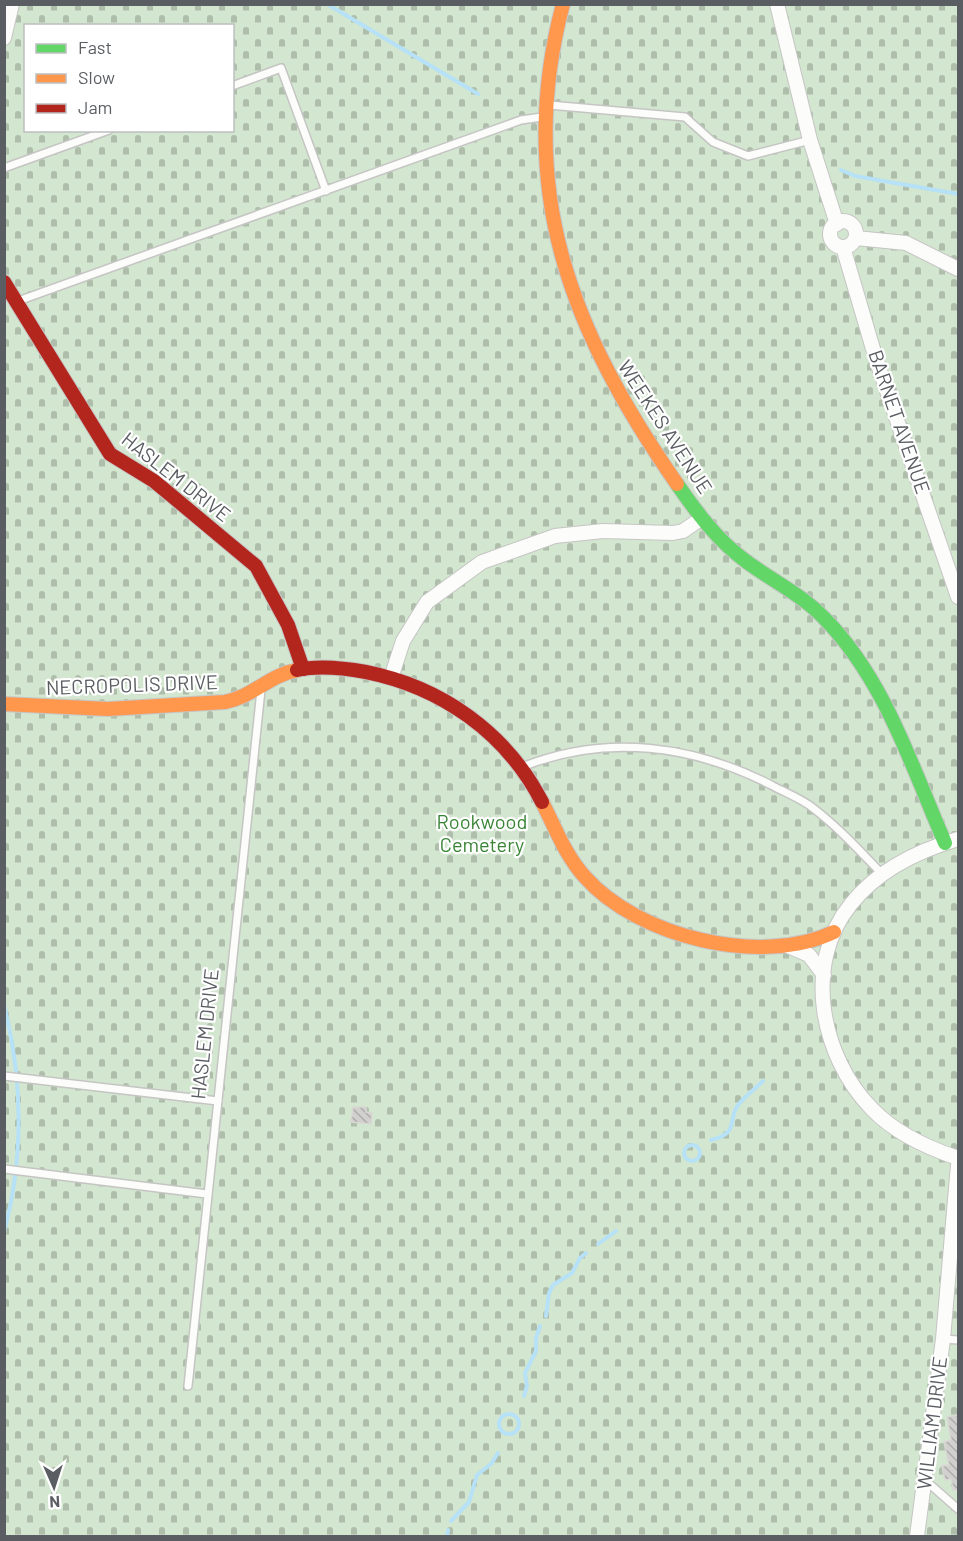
<svg xmlns="http://www.w3.org/2000/svg" width="963" height="1541" font-family="Barlow,sans-serif">
  <style>
    .cemetery { fill: url(#cemetery-stones); fill-rule: evenodd }
    .lines { fill: none; stroke-linecap: round; stroke-linejoin: round }
    .stream { stroke: #b6e1f6; stroke-width: 4 }
    .building { fill: url(#building-back-hatch); stroke: #d9d7d4; stroke-width: 1.5 }
    .lane-casing { stroke: #c5c5c4; stroke-width: 10 }
    .street-casing { stroke: #c5c5c4; stroke-width: 16 }
    .fast-casing { stroke: #c6c6c6; stroke-width: 16 }
    .slow-casing { stroke: #c6c6c6; stroke-width: 16 }
    .jam-casing { stroke: #c6c6c6; stroke-width: 16 }
    .lane { stroke: #fcfcfb; stroke-width: 7 }
    .street { stroke: #fcfcfb; stroke-width: 14 }
    .fast { stroke: #63d668; stroke-width: 14 }
    .slow { stroke: #ff974d; stroke-width: 14 }
    .jam { stroke: #b3261e; stroke-width: 14 }
    .labels { text-anchor: middle; stroke-width: 4.5; stroke-linejoin: round; paint-order: stroke }
    .street-label { font-size: 20px; fill: #5a5e62; stroke: #fff }
    .park-label { font-size: 20px; fill: #398535; stroke: #fff }
  </style>
  <defs>
    <pattern id="cemetery-stones" width="16" height="16" patternUnits="userSpaceOnUse" patternTransform="scale(1.5)"><rect width="16" height="16" fill="#d3e6cf"/><path d="M2 7V4a2 2 0 0 1 4 0v3zM10 15v-3a2 2 0 0 1 4 0v3z" fill="#aebeab"/></pattern>
    <pattern id="building-back-hatch" width="6" height="6" patternUnits="userSpaceOnUse" patternTransform="scale(1.5)"><rect width="6" height="6" fill="#d2d0ce"/><path d="M-1 5l2 2M0 0l6 6M5-1l2 2" fill="none" stroke="#adacab"/></pattern>
  </defs>
  <rect width="100%" height="100%" fill="#eae8e4"/>
  <path class="cemetery" d="M5 5H958V1536H5ZM26 26H232V130H26Z"/>
  <g class="lines">
    <g class="stream">
      <path d="M327 4 478 94"/>
      <path d="M841 170 855 176 958 194"/>
      <path d="M4 1005C23 1079 24 1158 4 1232"/>
      <path d="M711 1140C740 1133 727 1121 738 1105 745 1096 755 1089 763 1081"/>
      <circle cx="692" cy="1153" r="8"/>
      <path d="M598 1244 616 1231"/>
      <path d="M546 1316 549 1293 553 1285 572 1273 580 1258 586 1253"/>
      <path d="M524 1396 527 1386 525 1373 536 1351V1338L540 1326"/>
      <circle cx="509" cy="1424" r="10"/>
      <path d="M451 1521 469 1502 477 1475 491 1464 498 1453"/>
      <path d="M447 1536 448 1530"/>
    </g>
  </g>
  <g class="building">
    <path d="M353 1107H366V1112L372 1113 371 1124 351 1122Z"/>
    <path d="M958 1415V1490H953L951 1479 945 1480 942 1466 949 1465 944 1442 951 1440 947 1417Z"/>
  </g>
  <g class="lines">
    <g class="lane-casing">
      <g id="lane">
        <path d="M232 86 281 68 326 191"/>
        <path d="M549 105 685 117 713 142 748 156 810 140"/>
        <path d="M4 168 109 130"/>
        <path d="M18 301 521 120 542 117"/>
        <path d="M522 767C607 733 694 745 773 786 786 793 802 799 813 808 839 828 860 851 882 874"/>
        <path d="M4 1076 218 1101"/>
        <path d="M4 1169 207 1194"/>
        <path d="M943 1339 958 1340"/>
        <path d="M188 1386 261 690"/>
        <path d="M925 1480 958 1509"/>
      </g>
    </g>
    <g class="street-casing">
      <g id="street">
        <path d="M777 4 810 140 837 224"/>
        <path d="M4 38 12 4"/>
        <circle cx="843" cy="234" r="13"/>
        <path d="M856 238 906 243 958 269"/>
        <path d="M843 247 876 359 958 597"/>
        <path d="M391 678 403 641 427 602 482 562 555 536 603 531 673 533 683 531 702 518"/>
        <path d="M958 839C917 851 878 870 851 904 802 964 821 1057 872 1109 895 1133 928 1148 958 1158"/>
        <path d="M788 946 809 955 824 975"/>
        <path d="M917 1536 943 1339 958 1165"/>
      </g>
    </g>
    <g class="fast-casing">
      <path id="fast" d="M677 484C697 513 718 541 747 562 773 581 802 595 824 618 884 678 912 767 945 843"/>
    </g>
    <g class="slow-casing">
      <g id="slow">
        <path d="M563 4C514 189 572 333 677 484"/>
        <path d="M4 704 108 709 225 702C252 697 270 675 297 670"/>
        <path d="M542 802C555 827 565 855 585 877 638 937 761 967 834 932"/>
      </g>
    </g>
    <g class="jam-casing">
      <g id="jam">
        <path d="M4 282 110 454 154 481 256 566 288 625 303 669"/>
        <path d="M297 670C320 665 344 668 366 672 441 687 506 732 542 802"/>
      </g>
    </g>
    <use href="#lane" class="lane"/>
    <use href="#street" class="street"/>
    <use href="#fast" class="fast"/>
    <use href="#slow" class="slow"/>
    <use href="#jam" class="jam"/>
  </g>
  <g class="labels">
    <g class="street-label">
      <text transform="translate(899 422) rotate(71)" y="7">BARNET AVENUE</text>
      <text transform="translate(665 427) rotate(57)" y="7">WEEKES AVENUE</text>
      <text transform="translate(176 477) rotate(38)" y="7">HASLEM DRIVE</text>
      <text transform="translate(132 685) rotate(-2)" y="7">NECROPOLIS DRIVE</text>
      <text transform="translate(205 1034) rotate(-84)" y="7">HASLEM DRIVE</text>
      <text transform="translate(932 1423) rotate(-83)" y="7">WILLIAM DRIVE</text>
    </g>
    <g class="park-label">
      <text x="482" y="829">Rookwood<tspan x="482" dy="23">Cemetery</tspan></text>
    </g>
  </g>
  <rect width="963" height="1541" fill="none" stroke="#5a5e62" stroke-width="12"/>
  <rect x="24" y="24" width="210" height="108" fill="#ffffff" stroke="#bdbfc0" stroke-width="1.5"/>
  <rect x="36" y="44" width="30" height="9" fill="#63d668" stroke="#bdbfc0" stroke-width="1.5"/>
  <text x="78" y="54" font-size="18" fill="#5a5e62">Fast</text>
  <rect x="36" y="74" width="30" height="9" fill="#ff974d" stroke="#bdbfc0" stroke-width="1.5"/>
  <text x="78" y="84" font-size="18" fill="#5a5e62">Slow</text>
  <rect x="36" y="104" width="30" height="9" fill="#b3261e" stroke="#bdbfc0" stroke-width="1.5"/>
  <text x="78" y="114" font-size="18" fill="#5a5e62">Jam</text>
  <g transform="translate(54 1487) rotate(177)" stroke="#ffffff" stroke-width="4.5" paint-order="stroke">
  <path d="M0-4.5L10 22L0 15L-10 22Z" fill="#5a5e62"/>
  <text y="-9" font-size="16" font-weight="bold" text-anchor="middle" fill="#5a5e62">N</text>
  </g>
</svg>
